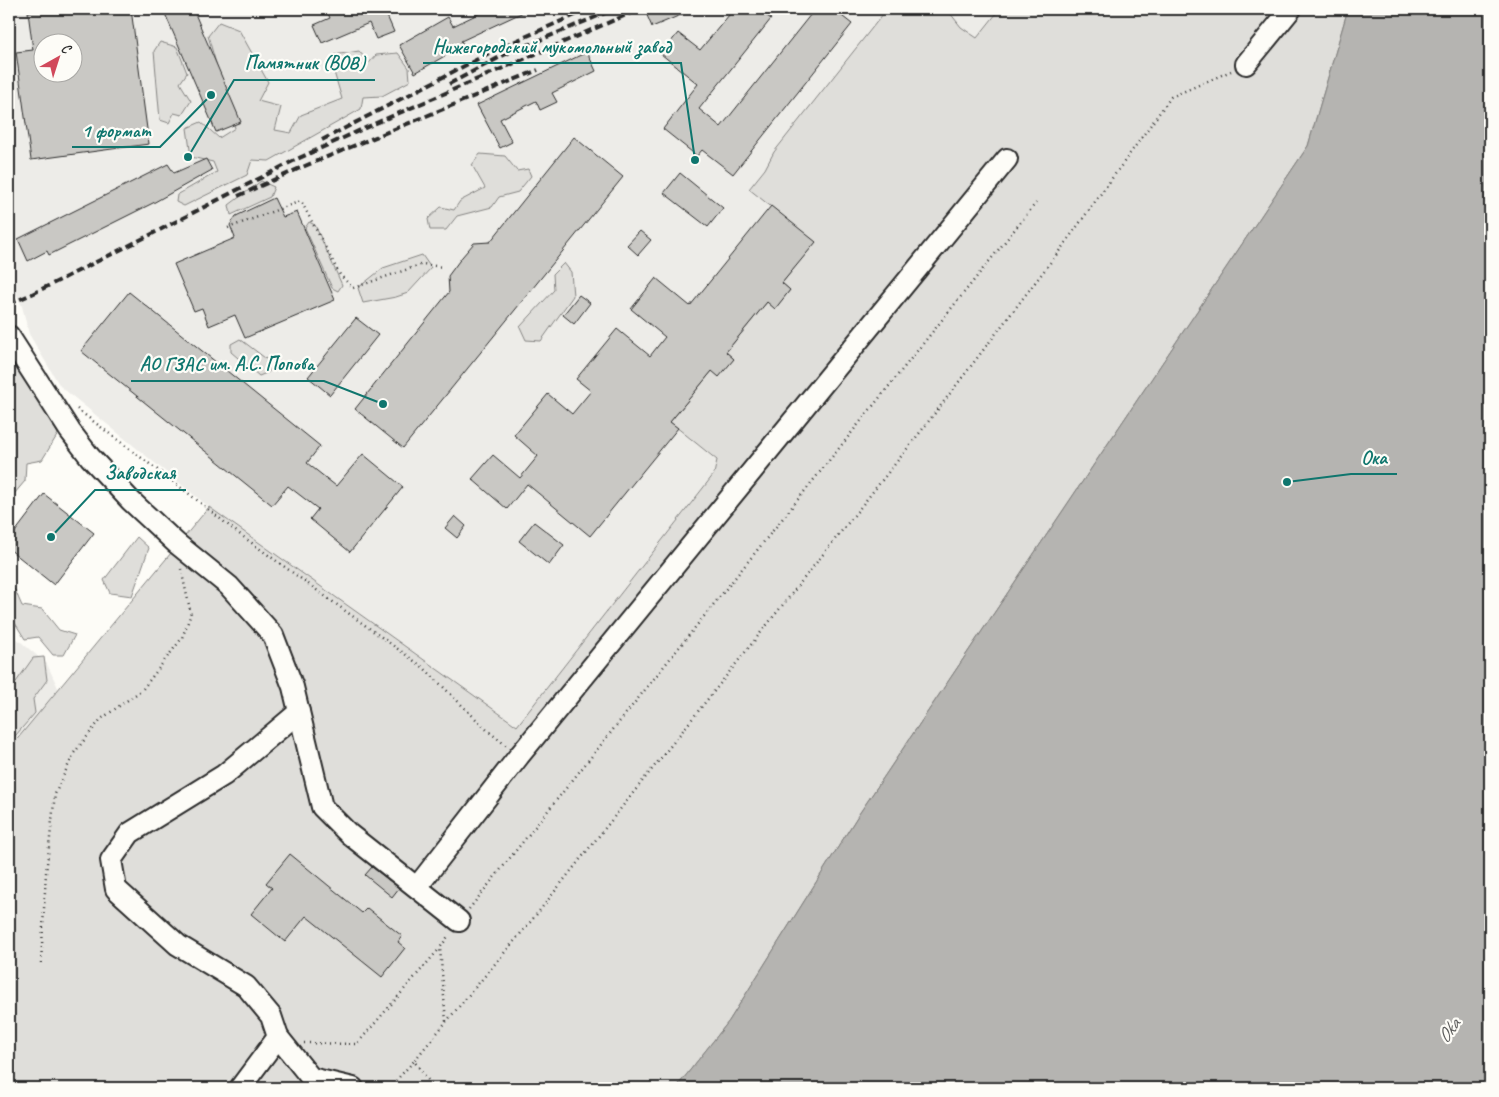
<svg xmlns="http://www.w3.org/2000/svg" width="1499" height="1097" font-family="Caveat,sans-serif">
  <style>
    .built { fill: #edece8; fill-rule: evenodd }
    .green { fill: #dfdeda; stroke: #858482 }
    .water { fill: #b5b4b1; stroke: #7e7d7b }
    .building { fill: #c9c8c4; stroke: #2b2b2b; fill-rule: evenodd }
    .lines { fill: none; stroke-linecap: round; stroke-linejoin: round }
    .minor-casing { stroke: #2b2b2b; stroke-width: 24 }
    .path { stroke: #2b2b2b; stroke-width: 2.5; stroke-dasharray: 1 4; stroke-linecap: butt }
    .minor { stroke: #fdfcf7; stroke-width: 20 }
    .rail { stroke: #2b2b2b; stroke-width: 4; stroke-dasharray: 8 4; stroke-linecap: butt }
    .labels { text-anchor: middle; stroke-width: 4.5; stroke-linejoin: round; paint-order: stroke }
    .water-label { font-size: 19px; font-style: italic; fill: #5b5b5a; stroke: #fdfcf7 }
    .leader { fill: none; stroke: #0f766e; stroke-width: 2 }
    .callout-dot { fill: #0f766e; stroke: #fdfcf7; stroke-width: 2 }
    .callout-label { font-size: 19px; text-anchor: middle; font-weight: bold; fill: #0f766e; stroke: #fdfcf7; stroke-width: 4.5; stroke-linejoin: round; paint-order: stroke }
  </style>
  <rect width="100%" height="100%" fill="#fdfcf7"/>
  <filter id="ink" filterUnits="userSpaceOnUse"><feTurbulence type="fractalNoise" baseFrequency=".02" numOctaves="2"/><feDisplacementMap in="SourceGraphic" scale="10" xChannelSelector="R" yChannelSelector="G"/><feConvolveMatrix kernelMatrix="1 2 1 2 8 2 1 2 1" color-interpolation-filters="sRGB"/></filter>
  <g filter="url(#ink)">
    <g class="built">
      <path d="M9 9H891L749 189 816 242 782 283 790 290 775 309 767 302 726 353 734 359 670 422 717 460 714 474 517 726 209 507 60 386 29 334 22 306 15 292 9 295ZM42 42H72V72H42Z"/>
      <path d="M937 9H1000L977 39Z"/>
      <path d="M9 632 47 664 59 690 9 749Z"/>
    </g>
    <g class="green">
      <path d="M887 9H950V13L961 27 977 38 1000 9H1348L1308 146 857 817 729 1021 676 1088H9V749L209 507 517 726 714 474 717 460 670 422 712 371 734 359 726 352 767 302 775 308 790 290 782 283 815 242 749 189 765 169 774 152Z"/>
      <path d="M219 22 239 30 268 82 258 101 281 107 275 130 291 133 301 115 342 99 331 62 334 55 359 51 369 63 376 55 398 53 409 68 410 81 382 96 363 97 361 109 269 161 252 160 247 175 184 206 176 202 177 195 217 172 213 162 191 157 187 128 201 122 219 138 235 128 208 36Z"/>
      <path d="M160 42 177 47 187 73 180 83 191 101 182 115 174 113 169 123 160 120 154 51Z"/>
      <path d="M480 154 505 156 517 171 528 169 531 176 518 192 499 197 492 207 457 216 446 230H430L428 219 441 207 454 210 460 201 485 188 472 165Z"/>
      <path d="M261 181 274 187 270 197 231 215 229 205Z"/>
      <path d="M309 222 315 225 342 285 338 291 332 288 305 228Z"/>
      <path d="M422 255 431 268 408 293 396 297 363 303 358 288 383 268Z"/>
      <path d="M564 263 571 272 573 296 541 341 526 340 520 327 554 290 553 274Z"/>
      <path d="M240 339 269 361V372L259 376 231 352V344Z"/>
      <path d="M9 361 20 367 58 434 42 460 26 463 25 481 9 500Z"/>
      <path d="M137 537 149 548 132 596 110 593 104 580Z"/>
      <path d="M9 585 15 590 22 606 42 609 59 630 75 635 64 655H53L38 637 25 639 15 623 9 620Z"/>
      <path d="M44 657 47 680 33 699 35 713 9 743V692L33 658Z"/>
    </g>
    <path class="water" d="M1348 9H1490V1088H676L729 1021 857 817 1308 146Z"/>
    <g class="building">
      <path d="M46 9H131L149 144 31 160 16 52 33 50 28 12ZM42 42H72V72H42Z"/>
      <path d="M163 9H193L241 122 216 132Z"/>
      <path d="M326 9H384L394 32 376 39 369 23 322 43 314 25 330 18Z"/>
      <path d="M480 9H530L461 41 464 45 415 73 399 45 448 17 453 26 482 12Z"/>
      <path d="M655 9H695L652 27 646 13Z"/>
      <path d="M734 9H758L771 19 699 109 721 127 815 9H833L852 24 733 174 702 150 697 156 663 129 698 84 661 54 678 33 700 50Z"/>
      <path d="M587 52 596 71 552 93 557 102 540 110 536 101 500 119 512 142 500 148 477 105Z"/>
      <path d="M574 137 623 177 403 448 355 409 449 292 448 276 462 257 474 243 490 242Z"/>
      <path d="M206 159 212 170 153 203 49 255 47 251 28 261 18 239 168 164 174 173Z"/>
      <path d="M680 173 723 208 708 227 664 193Z"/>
      <path d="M274 198 283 217 297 212 335 300 245 338 235 315 209 326 202 308 194 311 174 264 235 238 230 225 236 216Z"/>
      <path d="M771 206 816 242 782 283 790 290 775 309 767 302 726 352 734 359 719 377 712 371 670 422 678 428 590 536 527 484 507 509 472 479 493 455 520 478 538 456 514 435 548 394 572 414 591 391 576 379 617 329 650 356 665 337 631 309 656 278 690 306Z"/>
      <path d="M640 231 651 240 638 255 627 245Z"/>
      <path d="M129 292 320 446 307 463 336 486 363 454 403 487 350 552 310 519 318 509 288 486 272 505 81 351Z"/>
      <path d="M579 295 590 303 574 324 563 315Z"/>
      <path d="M356 318 378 335 330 395 308 377Z"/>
      <path d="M44 494 94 533 54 585 9 549V540Z"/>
      <path d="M455 516 466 526 457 538 445 528Z"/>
      <path d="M534 522 564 545 549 565 519 541Z"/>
      <path d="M290 854 362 913 367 908 402 936 398 942 405 948 382 977 306 916 285 942 251 914 272 888 266 883Z"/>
      <path d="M372 867 399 888 392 897 365 875Z"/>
    </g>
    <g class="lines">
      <g class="minor-casing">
        <g id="minor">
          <path d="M1246 64 1291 9"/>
          <path d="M9 336 70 431 90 457 131 501 176 543 229 586 273 635 293 687 322 807 349 834 459 921"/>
          <path d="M417 887 519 756 1007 159"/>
          <path d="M278 1037 311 1078 353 1088"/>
          <path d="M240 1088 278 1037 271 1016 246 986 178 945 116 889 111 860 130 833 224 775 299 712"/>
        </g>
      </g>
      <g class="path">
        <path d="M228 228 301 201 340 275 353 288 423 264 442 267"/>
        <path d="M77 409 188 493 238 533 424 668 488 731 507 746"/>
        <path d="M469 909 1036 203"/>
        <path d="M41 963 46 873 55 794 74 753 101 719 142 690 182 638 191 614 181 569"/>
        <path d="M446 1022 532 920 922 430 1063 246 1171 97 1231 71"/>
        <path d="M304 1043 357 1044 440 948"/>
        <path d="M389 1088 414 1061"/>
        <path d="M434 1088 414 1061 446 1022 440 948 449 935"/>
      </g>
      <use href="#minor" class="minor"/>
      <g class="rail">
        <path d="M449 84 504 55 615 9"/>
        <path d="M322 140 495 50 589 9"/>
        <path d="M238 196 300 168 538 70"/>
        <path d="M9 304 32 294 146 237 297 159 376 123 640 9"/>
      </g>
    </g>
  </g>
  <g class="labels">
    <g class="water-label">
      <text transform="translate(1448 1030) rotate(-54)" y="7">Oka</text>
    </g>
  </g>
  <path class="leader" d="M695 160L681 63H423M188 157L234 80H375M211 95L160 147H72M383 404L324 381H131M1287 482L1351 474H1397M51 537L95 490H186"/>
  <g class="callout-dot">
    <circle cx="695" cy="160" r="5"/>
    <circle cx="188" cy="157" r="5"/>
    <circle cx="211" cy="95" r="5"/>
    <circle cx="383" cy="404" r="5"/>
    <circle cx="1287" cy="482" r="5"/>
    <circle cx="51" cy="537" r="5"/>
  </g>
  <g class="callout-label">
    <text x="552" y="53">Нижегородский мукомольный завод</text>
    <text x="305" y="69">Памятник (ВОВ)</text>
    <text x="116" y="137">1 формат</text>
    <text x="227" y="370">АО ГЗАС им. А.С. Попова</text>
    <text x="1374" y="464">Ока</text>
    <text x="140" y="479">Заводская</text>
  </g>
  <rect width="1499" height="1097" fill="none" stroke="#fdfcf7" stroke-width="30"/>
  <rect x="15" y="15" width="1469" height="1067" fill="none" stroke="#2b2b2b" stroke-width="2" filter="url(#ink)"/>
  <g transform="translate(58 58) rotate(39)"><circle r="24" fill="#fdfcf7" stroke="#a9a8a5"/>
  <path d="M0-4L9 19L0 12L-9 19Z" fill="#d1495b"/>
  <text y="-8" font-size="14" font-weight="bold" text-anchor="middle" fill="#2b2b2b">С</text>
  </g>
</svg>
